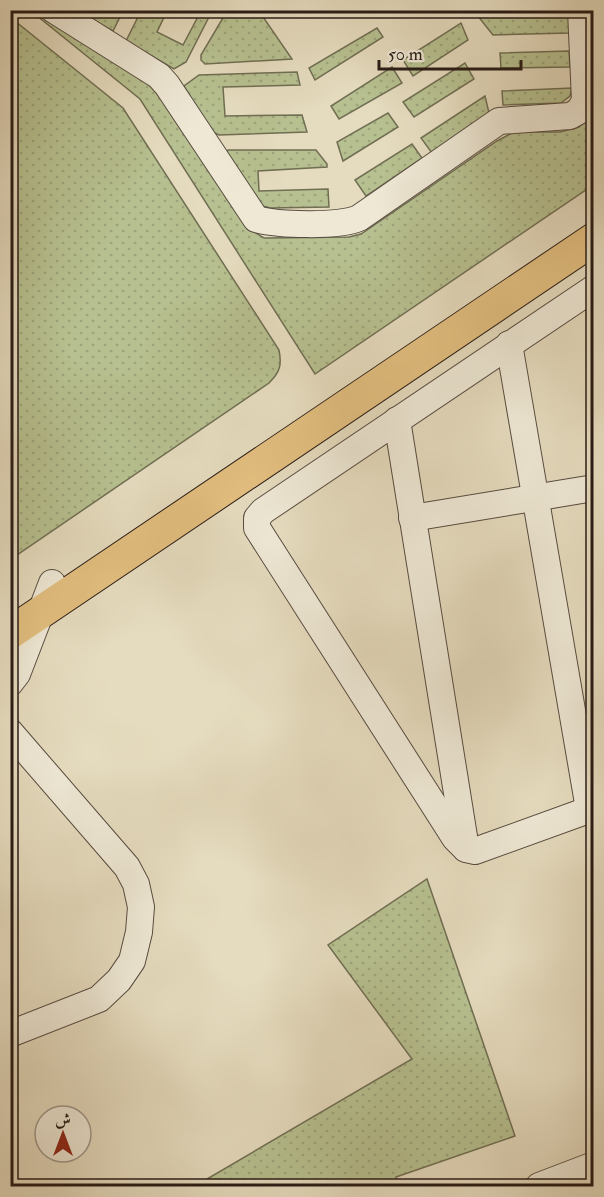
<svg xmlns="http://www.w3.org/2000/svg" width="604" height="1197" font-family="'IM FELL Double Pica',Amiri,serif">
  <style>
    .green { fill: url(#green-dots); stroke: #706e53; stroke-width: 1.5 }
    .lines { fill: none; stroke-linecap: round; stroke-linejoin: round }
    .minor-casing { stroke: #574b40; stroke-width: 28 }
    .major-casing { stroke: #281b16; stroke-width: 34 }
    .minor { stroke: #eee8d5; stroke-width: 26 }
    .major { stroke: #e2be7f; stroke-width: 32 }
  </style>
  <defs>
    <pattern id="green-dots" width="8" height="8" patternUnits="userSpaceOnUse" patternTransform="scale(1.5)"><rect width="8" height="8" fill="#b7c090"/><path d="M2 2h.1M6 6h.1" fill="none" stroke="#9da47b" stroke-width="1.8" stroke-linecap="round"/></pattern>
  </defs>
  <rect width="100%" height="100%" fill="#e5dbbe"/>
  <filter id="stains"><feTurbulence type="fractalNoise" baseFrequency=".00333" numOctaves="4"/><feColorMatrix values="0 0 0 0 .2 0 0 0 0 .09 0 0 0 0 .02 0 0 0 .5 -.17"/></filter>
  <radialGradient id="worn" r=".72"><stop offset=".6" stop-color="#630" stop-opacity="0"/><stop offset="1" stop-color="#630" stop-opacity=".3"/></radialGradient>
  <g class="green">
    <path d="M31 11H45L141 76 160 97 249 229 264 238 349 237 361 234 497 141 514 132H560L579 127 593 112V185L315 374 140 99Z"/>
    <path d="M74 11H123L113 31Z"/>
    <path d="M141 11H167L157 32 183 45 201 11H212L186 62 174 69 126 41Z"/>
    <path d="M227 11H259L292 59 205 64 201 60V55Z"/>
    <path d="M554 11H569L570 33 493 35 477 15 554 13Z"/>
    <path d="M10 17 123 108 279 350C282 365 280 372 269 383L11 559Z"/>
    <path d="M461 23 468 40 413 76 403 60Z"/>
    <path d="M377 28 383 37 315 80 309 68Z"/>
    <path d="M569 51 570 67 501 68 500 53Z"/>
    <path d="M465 63 474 79 414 117 403 102Z"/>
    <path d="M392 67 402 83 339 119 331 106Z"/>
    <path d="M297 72 300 85 223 87 225 116 302 115 307 132 219 135 209 130 184 86 199 75Z"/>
    <path d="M572 88 570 96 561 103 503 105 502 91Z"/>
    <path d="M485 96 489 113 432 153 421 138Z"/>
    <path d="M388 113 398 127 343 161 337 142Z"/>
    <path d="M412 144 422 158 366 196 355 180Z"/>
    <path d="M228 150H316L327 164V167L258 171 259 191 328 189 329 207 270 208 262 206 226 155Z"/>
    <path d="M427 879 515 1136 396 1177 399 1186H195L412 1059 328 945Z"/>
  </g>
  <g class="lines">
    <g class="minor-casing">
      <g id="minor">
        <path d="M54 10 159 76 167 85 256 219C278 225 338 227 359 218L499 121 570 116 579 111 585 101 581 10"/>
        <path d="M594 288 263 511 257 518V528L455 838 466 849 475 851 594 808"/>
        <path d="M509 344 589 809"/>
        <path d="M397 420 466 849"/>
        <path d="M412 518 594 488"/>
        <path d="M10 683 17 674 52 583"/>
        <path d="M10 732 127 867 136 884 141 907 139 932 132 961 119 980 99 999 10 1034"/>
        <path d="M539 1186 594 1165"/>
      </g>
    </g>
    <g class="major-casing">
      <path id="major" d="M10 633 594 239"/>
    </g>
    <use href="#minor" class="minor"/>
    <use href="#major" class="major"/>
  </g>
  <rect width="604" height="1197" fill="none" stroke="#e5dbbe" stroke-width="36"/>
  <rect x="12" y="12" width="580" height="1173" fill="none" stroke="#281b16" stroke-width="3"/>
  <rect x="18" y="18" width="568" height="1161" fill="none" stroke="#281b16" stroke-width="1.5"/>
  <g transform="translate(63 1134)"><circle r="28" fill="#eee8d5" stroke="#9f9689" stroke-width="1.5"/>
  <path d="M0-4.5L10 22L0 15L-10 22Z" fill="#8f2418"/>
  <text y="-9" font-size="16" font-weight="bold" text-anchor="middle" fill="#281b16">ش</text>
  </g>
  <path d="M379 60v9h142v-9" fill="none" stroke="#281b16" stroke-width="3"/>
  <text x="388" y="60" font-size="18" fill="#281b16" stroke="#eee8d5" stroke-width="4.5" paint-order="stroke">50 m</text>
  <rect width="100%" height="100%" filter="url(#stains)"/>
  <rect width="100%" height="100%" fill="url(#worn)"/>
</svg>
